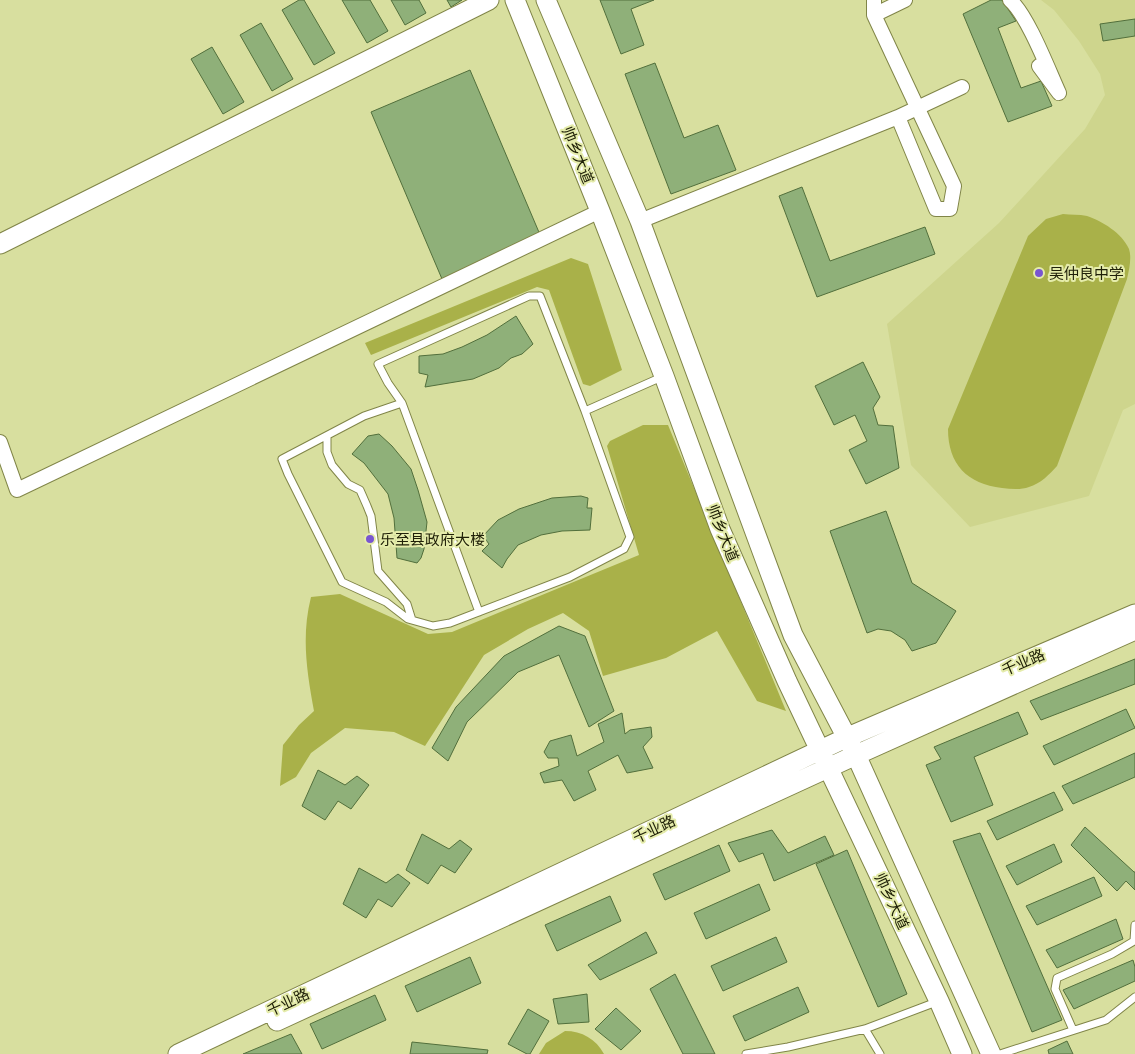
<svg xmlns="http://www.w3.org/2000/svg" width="1135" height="1054" viewBox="0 0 1135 1054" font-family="Inter,'Noto Sans SC',sans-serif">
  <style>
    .built { fill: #ced58d }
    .green { fill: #a9b149 }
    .building { fill: #8fb079; stroke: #526f3c }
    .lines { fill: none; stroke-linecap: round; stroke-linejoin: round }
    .lane-casing { stroke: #808548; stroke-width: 9 }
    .street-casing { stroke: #808548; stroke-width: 16 }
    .secondary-casing { stroke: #808548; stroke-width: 21 }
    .lane { stroke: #fff; stroke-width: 7 }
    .street { stroke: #fff; stroke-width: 14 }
    .secondary { stroke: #fff; stroke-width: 19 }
    .poi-dot { fill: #7956d0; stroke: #e5ecab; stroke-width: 2 }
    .labels { text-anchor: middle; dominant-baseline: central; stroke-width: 4; stroke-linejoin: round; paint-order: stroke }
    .street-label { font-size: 15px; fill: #202108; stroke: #e5ecab }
    .poi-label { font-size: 15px; fill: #202108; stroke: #e5ecab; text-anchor: start }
  </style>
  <rect width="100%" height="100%" fill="#d8df9f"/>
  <path class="built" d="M 1041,0 L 1135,0 L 1135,404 L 1123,410 L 1089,496 L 970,527 L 911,465 L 887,324 L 999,223 L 1085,129 L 1105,95 L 1100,74 L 1079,41 L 1054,10 Z"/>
  <path class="green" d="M 1063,214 C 1071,215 1079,214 1087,216 C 1102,221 1122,233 1129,249 C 1132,258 1129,270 1127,279 L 1057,466 C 1050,474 1040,484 1029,487 C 1021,490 1011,489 1002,488 C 967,484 948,464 948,429 L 1028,236 L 1046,219 Z
    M 571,258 L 588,264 L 622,370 L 590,386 L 583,384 L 549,290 L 537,287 L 371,355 L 365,343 Z
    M 643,425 L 668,425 L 786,711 L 757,701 L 717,631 L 666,658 L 603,676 L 589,631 L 563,613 L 528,629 L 484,655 L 425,746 L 394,732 L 345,728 L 311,753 L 296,777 L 280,786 L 283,745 L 299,725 L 314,711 C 307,672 301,637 311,597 L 340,594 L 428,634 L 452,632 L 639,555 L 607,446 L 610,441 Z
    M 565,1031 C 582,1031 596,1039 604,1054 L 539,1054 L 546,1043 Z"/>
  <path class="building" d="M 299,0 L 304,0 L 335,53 L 314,65 L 282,10 Z
    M 342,0 L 370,0 L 388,31 L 367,43 Z
    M 391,0 L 419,0 L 426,13 L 405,25 Z
    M 447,0 L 462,0 L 451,7 Z
    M 600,0 L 654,0 L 631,9 L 644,45 L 621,54 Z
    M 991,0 L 1002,0 L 1016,21 L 998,28 L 1021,88 L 1041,81 L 1052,106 L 1008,122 L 963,14 Z
    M 1135,19 L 1135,36 L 1103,41 L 1100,24 Z
    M 261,23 L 293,79 L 272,91 L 240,35 Z
    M 212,47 L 244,102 L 223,114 L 191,59 Z
    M 655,63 L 684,138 L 718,125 L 736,170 L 671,194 L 625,74 Z
    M 470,70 L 541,237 L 442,279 L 371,112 Z
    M 802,187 L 830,261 L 925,227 L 935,254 L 817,297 L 779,196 Z
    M 516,316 L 533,344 L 522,354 L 511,358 L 499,368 L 473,379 L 425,387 L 428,375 L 419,373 L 419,356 L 443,354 L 462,347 L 487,335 Z
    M 863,362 L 880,397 L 873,408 L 878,425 L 893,426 L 899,468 L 866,484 L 849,450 L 867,441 L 855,415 L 834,425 L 815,386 Z
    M 379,434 L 392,446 L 411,469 L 418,490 L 427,522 L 424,549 L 421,558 L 417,563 L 397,558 L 394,518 L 388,494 L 364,463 L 352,454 L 368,436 Z
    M 581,496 L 588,498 L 587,508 L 592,508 L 590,530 L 562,531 L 541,535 L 518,545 L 507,559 L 502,568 L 482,551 L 489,544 L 483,536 L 498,520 L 519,509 L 552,498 Z
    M 886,511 L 912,583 L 956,611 L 936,643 L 912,651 L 905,640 L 891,631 L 878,629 L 867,633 L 830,531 Z
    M 559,626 L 585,636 L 614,711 L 589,727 L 559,655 L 518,672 L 467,722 L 448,761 L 432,748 L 456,707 L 504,656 Z
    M 1135,659 L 1135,684 L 1041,720 L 1030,701 Z
    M 1126,709 L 1135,728 L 1054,765 L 1043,746 Z
    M 1018,712 L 1028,734 L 974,757 L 993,805 L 951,822 L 926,765 L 941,759 L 934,747 Z
    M 622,713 L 625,734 L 630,730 L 651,727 L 652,737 L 643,747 L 653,768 L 627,773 L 618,755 L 588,771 L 596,790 L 574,801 L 562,780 L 544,783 L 540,773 L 559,766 L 558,758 L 548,758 L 544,752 L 550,741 L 571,735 L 577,756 L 604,742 L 598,724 Z
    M 1135,753 L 1135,777 L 1073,804 L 1062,786 Z
    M 318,770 L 345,785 L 357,776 L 369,785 L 351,809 L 338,801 L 325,820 L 302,806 Z
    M 1054,792 L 1063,810 L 997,840 L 987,821 Z
    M 1085,827 L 1134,872 L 1135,872 L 1135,890 L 1126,881 L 1117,891 L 1071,845 Z
    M 772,830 L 788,853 L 825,836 L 834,855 L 774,881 L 763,853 L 739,862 L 728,843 Z
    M 980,833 L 1062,1020 L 1032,1032 L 953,841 Z
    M 422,834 L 449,849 L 460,840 L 472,849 L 455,873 L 441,865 L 428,884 L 406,870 Z
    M 1054,844 L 1062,862 L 1017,885 L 1006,866 Z
    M 719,845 L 730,871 L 665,900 L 653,874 Z
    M 847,850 L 907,994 L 878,1007 L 816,864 Z
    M 359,868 L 386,883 L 398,874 L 410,883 L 392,907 L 378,899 L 366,918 L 343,904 Z
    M 1094,877 L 1102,896 L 1037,925 L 1026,906 Z
    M 759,884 L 770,910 L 706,939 L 694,913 Z
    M 610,896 L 621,921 L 557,951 L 545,925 Z
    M 1116,919 L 1123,939 L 1057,968 L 1046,950 Z
    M 646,932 L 657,953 L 600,980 L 588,965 Z
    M 776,937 L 787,962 L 723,991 L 711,966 Z
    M 470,957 L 481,983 L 417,1012 L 405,986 Z
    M 1133,960 L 1135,967 L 1135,981 L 1074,1009 L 1063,990 Z
    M 675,974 L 715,1054 L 683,1054 L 650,989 Z
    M 798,987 L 809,1012 L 745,1041 L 733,1016 Z
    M 587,994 L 589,1022 L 558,1024 L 553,999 Z
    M 375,995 L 386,1020 L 322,1049 L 310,1024 Z
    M 616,1008 L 641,1031 L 621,1050 L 595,1029 Z
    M 528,1009 L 549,1021 L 530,1054 L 527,1054 L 508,1044 Z
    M 291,1034 L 302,1054 L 243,1054 Z
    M 1067,1041 L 1073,1054 L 1049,1054 L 1048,1050 Z
    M 412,1042 L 488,1050 L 487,1054 L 410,1054 Z"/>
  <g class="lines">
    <defs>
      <path id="lane" d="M 402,403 L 479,612
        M 585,411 L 540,296 L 529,296 L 378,364 L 388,383 L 402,403 L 364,416 L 282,459 L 288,474 L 342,582 L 386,602 L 408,619 L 433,626 L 450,623 L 570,577 L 624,549 L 630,537 L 585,411 L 664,376
        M 327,436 L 327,452 L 332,465 L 348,484 L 360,490 L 367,506 L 371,516 L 378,571 L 407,604 L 412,620
        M 865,1029 L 880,1054
        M 1073,1030 L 1055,989 L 1057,978 L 1112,954 L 1134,941 L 1135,925
        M 746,1054 L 788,1047 L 865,1029 L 939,1001
        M 1000,1054 L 1106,1020 L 1135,997"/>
      <path id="street" d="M 874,0 L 874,15 L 954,186 L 950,209 L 936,209 L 898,117
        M 1010,0 C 1028,16 1048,69 1059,93 L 1039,66
        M 874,15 L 905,0
        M 640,221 L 898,117 L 962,87
        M 0,442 L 17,490 L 600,211"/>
      <path id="secondary" d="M 515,0 L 600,211 L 664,376 L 720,529 L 787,681 L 939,1001 L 962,1054
        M 546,0 L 640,221 L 793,635 L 856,755 L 991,1054
        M 0,244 L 489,0
        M 277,1021 L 856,755 L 1135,630
        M 178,1054 L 848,737 L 1135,614"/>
    </defs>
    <use href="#lane" class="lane-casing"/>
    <use href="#street" class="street-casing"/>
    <use href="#secondary" class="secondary-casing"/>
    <use href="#lane" class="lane"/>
    <use href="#street" class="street"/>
    <use href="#secondary" class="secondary"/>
  </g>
  <g class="poi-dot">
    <circle cx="1039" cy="273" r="5"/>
    <circle cx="370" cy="539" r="5"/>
  </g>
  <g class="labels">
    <g class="street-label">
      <text transform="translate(578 155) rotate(68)">帅乡大道</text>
      <text transform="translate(723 533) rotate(68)">帅乡大道</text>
      <text transform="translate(1023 662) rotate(-23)">千业路</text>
      <text transform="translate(654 829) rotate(-25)">千业路</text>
      <text transform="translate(892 901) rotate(65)">帅乡大道</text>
      <text transform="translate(288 1002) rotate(-25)">千业路</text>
    </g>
    <g class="poi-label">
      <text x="1049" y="273">吴仲良中学</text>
      <text x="380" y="539">乐至县政府大楼</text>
    </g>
  </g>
</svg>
